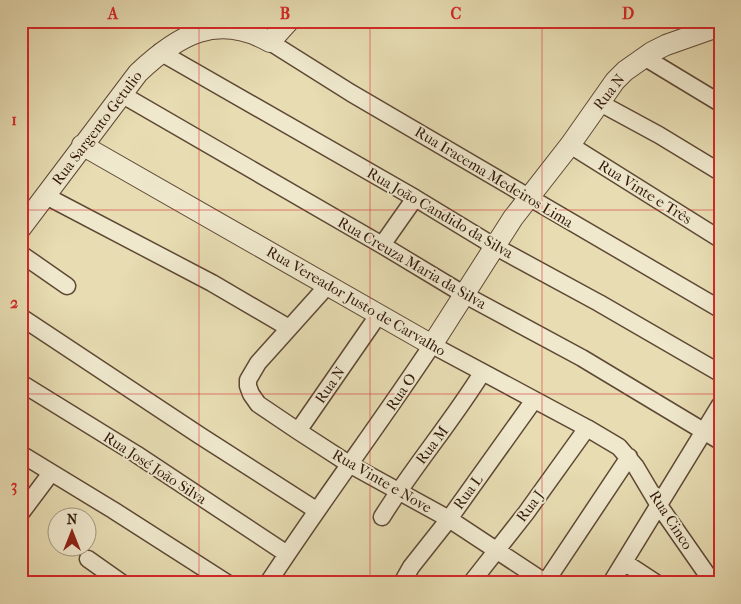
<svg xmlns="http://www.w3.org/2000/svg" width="741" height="604" viewBox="0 0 741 604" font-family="'IM FELL French Canon',serif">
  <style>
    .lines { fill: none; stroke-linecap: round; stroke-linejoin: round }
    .minor-casing { stroke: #5e4935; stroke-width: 19 }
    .tertiary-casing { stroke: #5e4935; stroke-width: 22 }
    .minor { stroke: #efe8cd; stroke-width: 16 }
    .tertiary { stroke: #efe8cd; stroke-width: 20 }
    .grid { fill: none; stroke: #d62828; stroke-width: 1; stroke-opacity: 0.55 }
    .labels { text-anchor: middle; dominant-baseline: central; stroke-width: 4; stroke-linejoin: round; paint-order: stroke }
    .street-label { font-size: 15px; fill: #31180b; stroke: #efe8cd }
    .neatline { fill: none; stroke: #d62828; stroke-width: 2 }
    .grid-label { font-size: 16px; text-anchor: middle; font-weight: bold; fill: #d62828 }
  </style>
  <rect width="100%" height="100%" fill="#e7dcb2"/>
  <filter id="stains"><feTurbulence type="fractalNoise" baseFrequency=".004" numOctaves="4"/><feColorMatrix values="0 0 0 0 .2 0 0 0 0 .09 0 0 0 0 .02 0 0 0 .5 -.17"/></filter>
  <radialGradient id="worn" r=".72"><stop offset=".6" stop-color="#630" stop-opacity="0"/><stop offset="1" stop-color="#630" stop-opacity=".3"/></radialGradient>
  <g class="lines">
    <defs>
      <path id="minor" d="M 270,42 L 351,93 L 720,309
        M 160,52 L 415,198 L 494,246 L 599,303 L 720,373
        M 644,57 L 720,103
        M 121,94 L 382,245 L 465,295 L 582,358 L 720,441
        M 600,103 L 659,135 L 720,172
        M 570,145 L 720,239
        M 46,196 L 212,283 L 289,328
        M 382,245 L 415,198
        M 21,254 L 67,286
        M 328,285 L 258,363 L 248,380 L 248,386 L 251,394 L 258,404 L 298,431 L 349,464 L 449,519 L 546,583
        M 21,317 L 199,435 L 316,510
        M 21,383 L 136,454 L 287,554
        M 298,431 L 379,314
        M 21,454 L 113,510 L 227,583
        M 21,513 L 51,473
        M 382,517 C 413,467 451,423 482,373
        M 88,559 L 122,583
        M 624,562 L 656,583
        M 268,583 C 321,502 379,425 432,345 L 587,428 L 619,447 L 636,467 L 658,504 L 713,583
        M 402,583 L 411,567 L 449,519 L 534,400
        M 471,583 L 526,513 L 587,428
        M 545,583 L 629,457
        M 611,583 L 720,405"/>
      <path id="tertiary" d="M 82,145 L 432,345 L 513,218 L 570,145 L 615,81 L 625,71 L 652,52 L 666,45 L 720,26
        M 21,228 L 138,73 C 178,35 217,12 270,42 L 289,21"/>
    </defs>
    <use href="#minor" class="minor-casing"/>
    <use href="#tertiary" class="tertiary-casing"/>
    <use href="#minor" class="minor"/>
    <use href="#tertiary" class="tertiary"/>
  </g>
  <path class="grid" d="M 199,21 L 199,583M 370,21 L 370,583M 542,21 L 542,583M 21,210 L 720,210M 21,394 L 720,394"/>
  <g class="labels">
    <g class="street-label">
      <text transform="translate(609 92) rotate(-52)">Rua N</text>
      <text transform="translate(97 128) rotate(-53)">Rua Sargento Getulio</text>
      <text transform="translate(494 177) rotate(31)">Rua Iracema Medeiros Lima</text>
      <text transform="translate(645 192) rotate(32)">Rua Vinte e Três</text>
      <text transform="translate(440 213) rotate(30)">Rua João Candido da Silva</text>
      <text transform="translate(412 263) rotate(30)">Rua Creuza Maria da Silva</text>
      <text transform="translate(356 301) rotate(30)">Rua Vereador Justo de Carvalho</text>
      <text transform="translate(330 385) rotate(-55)">Rua N</text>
      <text transform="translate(401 392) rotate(-56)">Rua O</text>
      <text transform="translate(432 445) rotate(-53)">Rua M</text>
      <text transform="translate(155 468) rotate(33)">Rua José João Silva</text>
      <text transform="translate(382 481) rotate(30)">Rua Vinte e Nove</text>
      <text transform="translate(468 492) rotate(-54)">Rua L</text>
      <text transform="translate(530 506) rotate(-53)">Rua J</text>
      <text transform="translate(671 520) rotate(57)">Rua Cinco</text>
    </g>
  </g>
  <rect width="741" height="604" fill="none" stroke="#e7dcb2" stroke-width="55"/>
  <g transform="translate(72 532)"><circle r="24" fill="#efe8cd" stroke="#a3957f"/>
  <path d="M0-4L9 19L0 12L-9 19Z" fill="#8f2418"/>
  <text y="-8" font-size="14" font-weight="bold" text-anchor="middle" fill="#31180b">N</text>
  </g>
  <rect x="28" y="28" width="686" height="548" class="neatline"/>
  <g class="grid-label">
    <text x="113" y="19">A</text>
    <text x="285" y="19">B</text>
    <text x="456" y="19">C</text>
    <text x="628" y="19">D</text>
    <text x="14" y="125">1</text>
    <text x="14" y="308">2</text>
    <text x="14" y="491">3</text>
  </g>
  <rect width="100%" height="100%" filter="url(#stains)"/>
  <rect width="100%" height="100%" fill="url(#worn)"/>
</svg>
